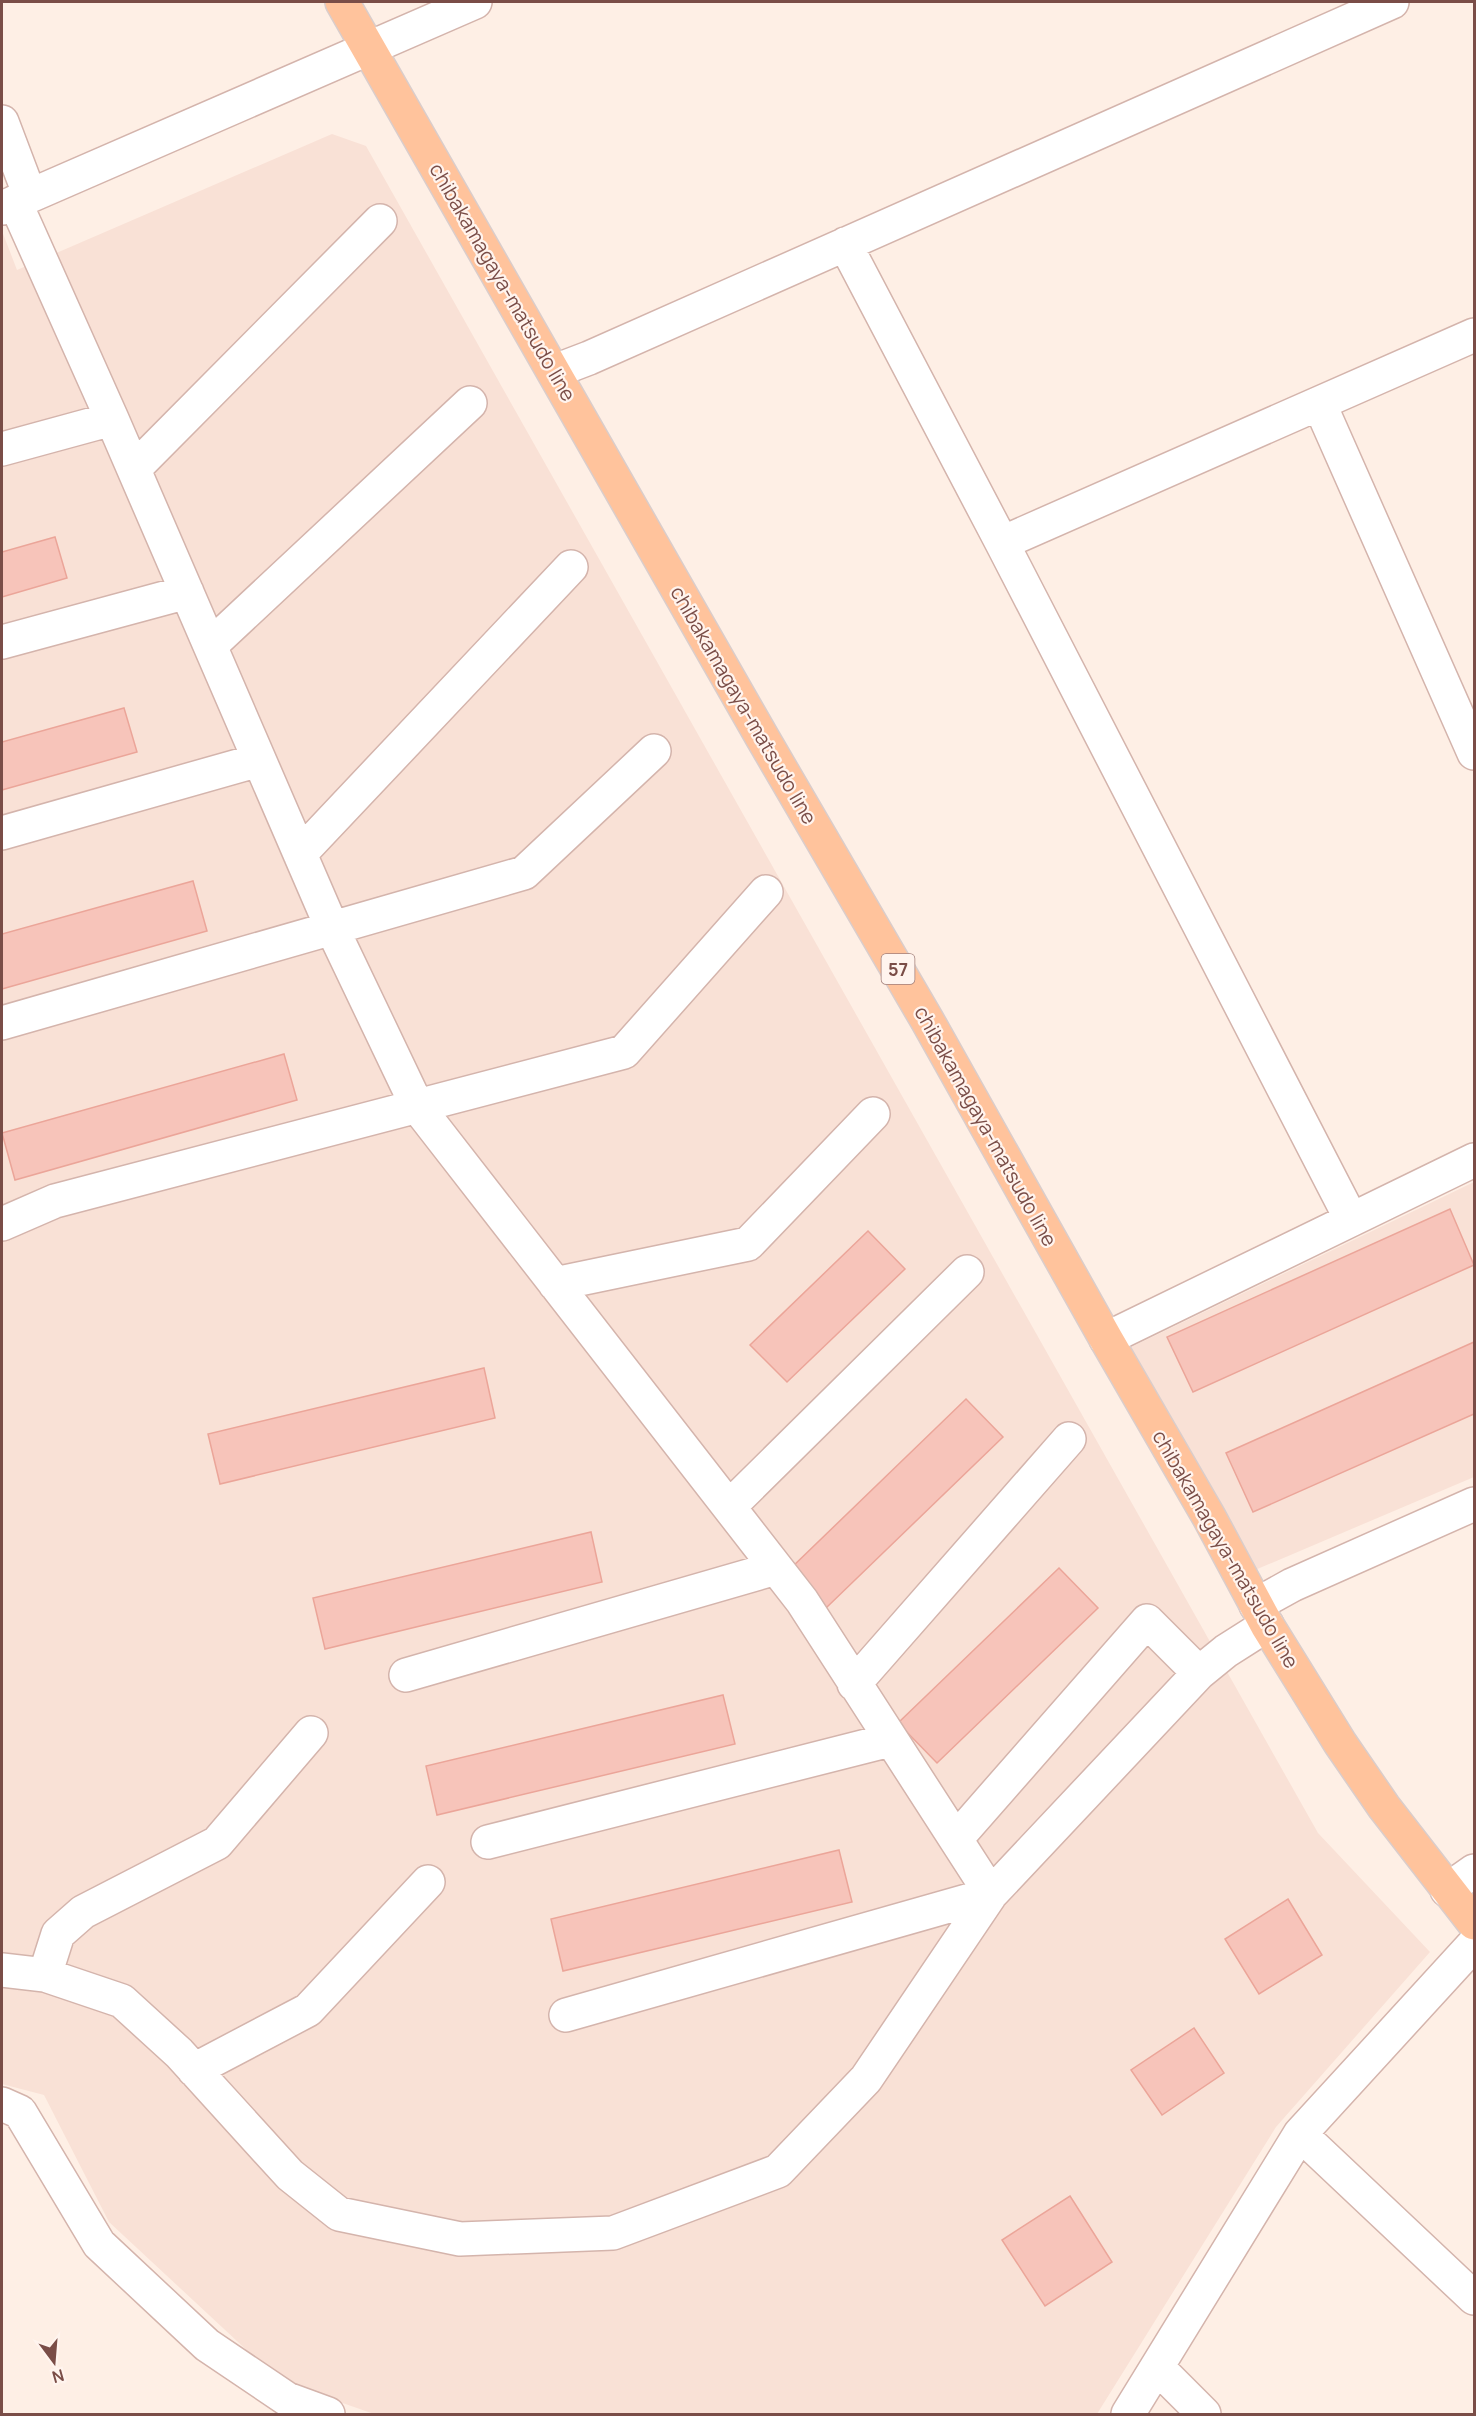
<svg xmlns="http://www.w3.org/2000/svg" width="1476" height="2416" viewBox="0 0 1476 2416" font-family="Manrope,sans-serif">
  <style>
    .residential { fill: #f9e1d6 }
    .building { fill: #f7c4ba; stroke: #eba599; stroke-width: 1.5 }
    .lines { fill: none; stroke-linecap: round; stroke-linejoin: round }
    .minor-casing { stroke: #d4b4ac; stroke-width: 36 }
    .major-casing { stroke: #dacdcb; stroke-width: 36 }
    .minor { stroke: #fff; stroke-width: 33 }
    .major { stroke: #ffc39c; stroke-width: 33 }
    .labels { text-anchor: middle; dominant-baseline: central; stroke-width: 4.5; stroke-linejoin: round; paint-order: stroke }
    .shield { fill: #fff4ee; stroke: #a27f79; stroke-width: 1.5 }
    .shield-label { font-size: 18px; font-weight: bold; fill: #7a4d47 }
    .street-label { font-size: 20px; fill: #7a4d47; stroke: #fff4ee }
  </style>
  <rect width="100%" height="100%" fill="#feefe5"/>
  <path class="residential" d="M 332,134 L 366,146 L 1318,1833 L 1430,1952 L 1276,2127 L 1097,2414 L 374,2414 L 280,2381 L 109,2222 L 44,2095 L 2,2084 L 2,231 L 17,270 Z
    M 1474,1182 L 1474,1477 L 1255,1570 L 1125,1350 Z"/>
  <path class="building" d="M 55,537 L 67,578 L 2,597 L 2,552 Z
    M 124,708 L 137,752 L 2,790 L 2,742 Z
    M 193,881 L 207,931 L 2,989 L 2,934 Z
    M 284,1054 L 297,1100 L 15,1180 L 2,1133 Z
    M 1450,1209 L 1474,1265 L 1193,1392 L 1167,1337 Z
    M 868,1231 L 905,1269 L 787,1382 L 750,1345 Z
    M 1474,1342 L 1474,1414 L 1253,1512 L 1226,1453 Z
    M 484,1368 L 495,1418 L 220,1484 L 208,1434 Z
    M 966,1399 L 1003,1437 L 826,1608 L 789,1570 Z
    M 591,1532 L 602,1582 L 325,1649 L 313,1598 Z
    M 1059,1568 L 1098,1608 L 937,1763 L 898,1723 Z
    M 723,1695 L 735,1744 L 437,1815 L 426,1766 Z
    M 839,1850 L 852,1902 L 563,1971 L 551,1919 Z
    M 1288,1899 L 1322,1955 L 1259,1994 L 1225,1939 Z
    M 1194,2028 L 1224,2073 L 1162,2115 L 1131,2070 Z
    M 1070,2196 L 1112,2262 L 1045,2306 L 1002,2240 Z"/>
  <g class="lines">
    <defs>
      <path id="minor" d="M 2,122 L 30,196
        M 15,202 L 112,419 L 332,928 L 417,1106 L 802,1601 L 991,1894 L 566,2015
        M 2,208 L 475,2
        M 845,244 L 1002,543 L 1351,1219
        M 555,371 L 589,358 L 1392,2
        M 1320,405 L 1474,753
        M 2,449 L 112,419
        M 134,469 L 380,221
        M 1002,543 L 1474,335
        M 2,642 L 187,592
        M 210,646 L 470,403
        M 2,833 L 259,760
        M 300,854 L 571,567
        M 2,1023 L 524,873 L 654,751
        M 2,1224 L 55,1201 L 624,1052 L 766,892
        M 555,1284 L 748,1244 L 873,1114
        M 1106,1339 L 1474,1160
        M 729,1507 L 967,1272
        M 1256,1605 L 1292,1585 L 1474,1504
        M 406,1675 L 776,1568
        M 854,1684 L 1069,1439
        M 956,1839 L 1147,1621 L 1199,1673
        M 488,1842 L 890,1740
        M 1447,1890 L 1474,1871
        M 2,1970 L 45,1975 L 122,2001 L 179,2053 L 290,2175 L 339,2214 L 460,2239 L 613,2233 L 778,2171 L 866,2079 L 991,1894 L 1199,1673 L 1226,1651 L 1267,1625
        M 45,1975 L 58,1934 L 83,1912 L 217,1843 L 311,1733
        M 194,2070 L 308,2010 L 428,1882
        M 2,2104 L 20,2112 L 99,2244 L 207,2345 L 287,2399 L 328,2414
        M 1300,2134 L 1474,2298
        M 1157,2367 L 1204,2414
        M 1128,2414 L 1300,2134 L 1474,1944"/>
      <path id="major" d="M 342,2 L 762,737 L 927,1020 L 1106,1339 L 1209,1517 L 1267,1625 L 1340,1743 L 1384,1807 L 1474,1923"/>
    </defs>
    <use href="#minor" class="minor-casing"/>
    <use href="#major" class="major-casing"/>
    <use href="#minor" class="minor"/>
    <use href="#major" class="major"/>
  </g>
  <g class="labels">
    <rect class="shield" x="881.5" y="954" width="33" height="30" rx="4.5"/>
    <g class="shield-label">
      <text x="898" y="969">57</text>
    </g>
    <g class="street-label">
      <text transform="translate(503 282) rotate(60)">chibakamagaya-matsudo line</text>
      <text transform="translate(744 705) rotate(60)">chibakamagaya-matsudo line</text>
      <text transform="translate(986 1126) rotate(61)">chibakamagaya-matsudo line</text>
      <text transform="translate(1226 1549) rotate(60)">chibakamagaya-matsudo line</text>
    </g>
  </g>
  <rect width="1476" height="2416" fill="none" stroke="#7a4d47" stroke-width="6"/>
  <g transform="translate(54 2362) rotate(164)" stroke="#fff4ee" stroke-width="4.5" paint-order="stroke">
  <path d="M0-4.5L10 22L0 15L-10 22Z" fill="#7a4d47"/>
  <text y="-9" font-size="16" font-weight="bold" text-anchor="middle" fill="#7a4d47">N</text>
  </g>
</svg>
